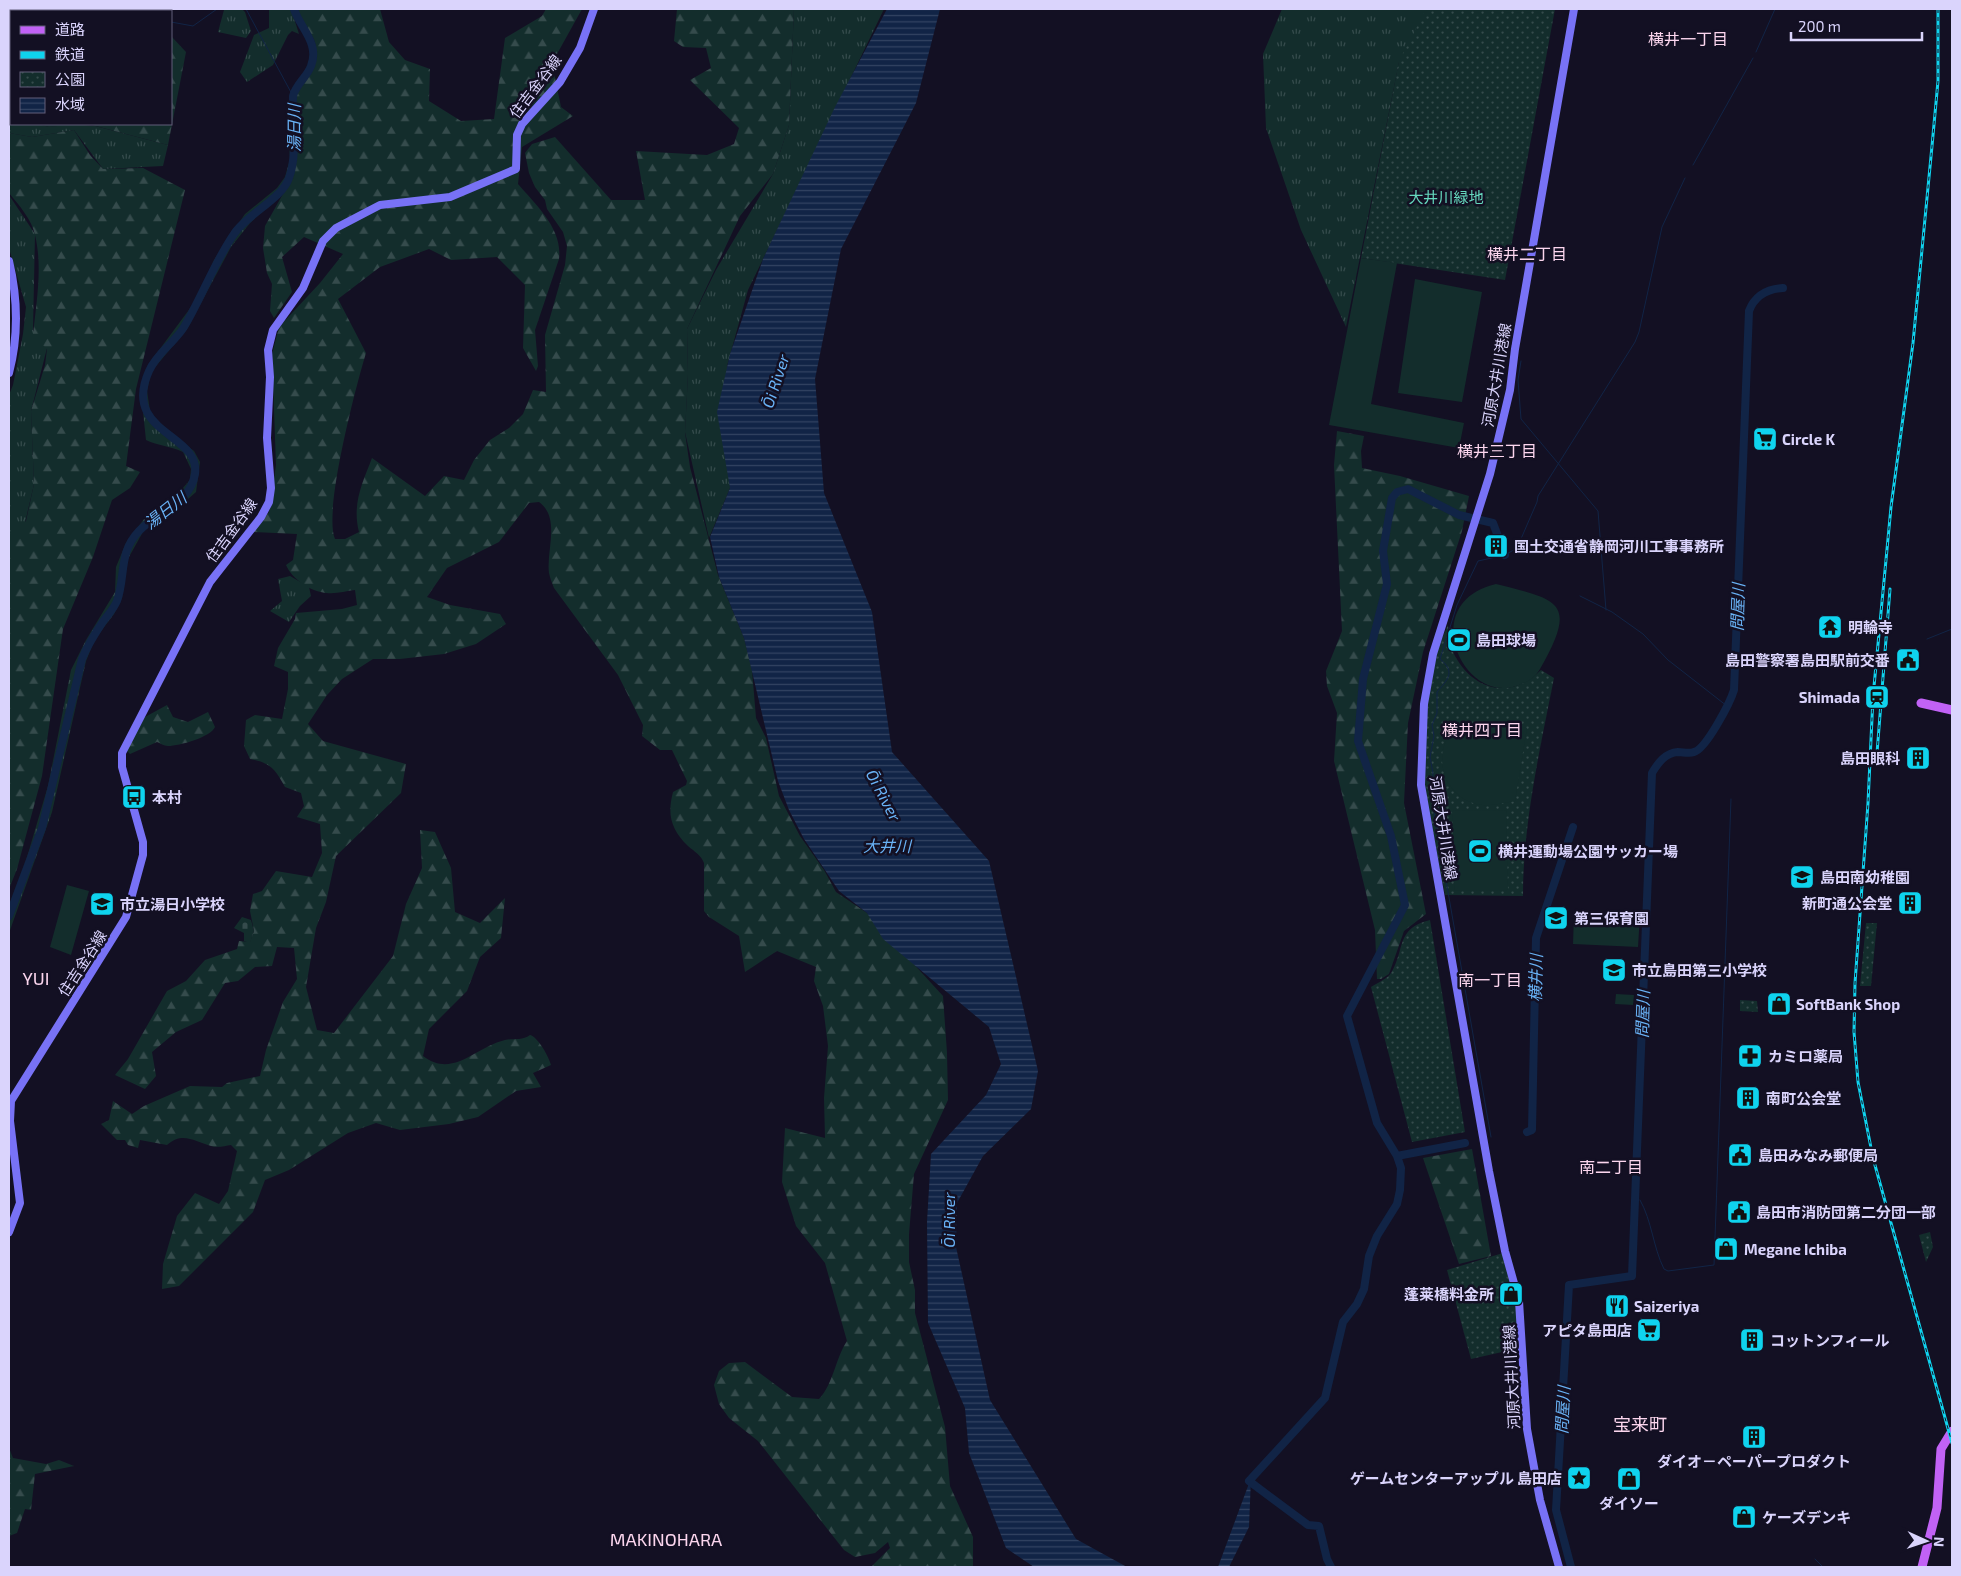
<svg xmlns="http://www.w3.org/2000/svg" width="1961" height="1576" viewBox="0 0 1961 1576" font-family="'Exo 2','Noto Sans JP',sans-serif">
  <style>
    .grass { fill: url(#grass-tufts) }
    .forest { fill: url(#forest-firs) }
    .cemetery { fill: url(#cemetery-stones) }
    .park { fill: url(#park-dots) }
    .garden { fill: #132d2c }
    .water { fill: url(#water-rules) }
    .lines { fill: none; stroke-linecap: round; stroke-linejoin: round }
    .stream { stroke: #112446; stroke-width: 1 }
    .river { stroke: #112446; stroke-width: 8 }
    .secondary { stroke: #7872f6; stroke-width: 8 }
    .primary { stroke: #c162f5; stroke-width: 9 }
    .rail-casing { stroke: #0fd3ee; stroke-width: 3 }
    .rail { stroke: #131023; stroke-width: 1; stroke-dasharray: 4; stroke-linecap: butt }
    .labels { text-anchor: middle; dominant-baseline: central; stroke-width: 5; stroke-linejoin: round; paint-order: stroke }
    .street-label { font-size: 15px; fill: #dad4fc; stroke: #131023 }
    .park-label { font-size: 15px; fill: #65d8be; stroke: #131023 }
    .poi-label { font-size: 15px; font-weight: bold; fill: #dad4fc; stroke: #131023; text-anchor: start }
    .neighbourhood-label { font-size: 16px; fill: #fcd6ee; stroke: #131023 }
    .water-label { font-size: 16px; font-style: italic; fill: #69b2f6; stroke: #131023 }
    .quarter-label { font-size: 18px; fill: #fcd6ee; stroke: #131023 }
  </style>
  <defs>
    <pattern id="grass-tufts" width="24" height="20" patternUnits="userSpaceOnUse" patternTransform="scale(1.25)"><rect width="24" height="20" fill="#132d2c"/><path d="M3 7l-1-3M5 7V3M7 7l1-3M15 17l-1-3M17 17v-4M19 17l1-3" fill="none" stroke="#354b4c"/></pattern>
    <pattern id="forest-firs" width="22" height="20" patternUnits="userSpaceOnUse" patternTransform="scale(1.25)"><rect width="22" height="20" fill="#132d2c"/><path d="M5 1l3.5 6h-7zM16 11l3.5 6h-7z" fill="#354b4c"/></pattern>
    <pattern id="cemetery-stones" width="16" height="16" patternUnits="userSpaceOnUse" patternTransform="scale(1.25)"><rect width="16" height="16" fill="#132d2c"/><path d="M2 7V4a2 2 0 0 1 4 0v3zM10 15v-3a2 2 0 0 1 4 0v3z" fill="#354b4c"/></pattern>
    <pattern id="park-dots" width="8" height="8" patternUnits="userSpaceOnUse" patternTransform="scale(1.25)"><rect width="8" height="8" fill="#132d2c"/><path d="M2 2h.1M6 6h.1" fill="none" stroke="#354b4c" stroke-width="1.8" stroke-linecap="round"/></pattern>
    <pattern id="water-rules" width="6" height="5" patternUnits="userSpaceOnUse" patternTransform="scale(1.25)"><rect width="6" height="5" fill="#112446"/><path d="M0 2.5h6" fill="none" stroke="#334362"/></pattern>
  </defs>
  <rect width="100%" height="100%" fill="#131023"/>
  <path class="grass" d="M 228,9 L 242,9 L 245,12 L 251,31 L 246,38 L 218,32 L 224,10 Z
    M 269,9 L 291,9 L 299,34 L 292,31 L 288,35 L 273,65 L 247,82 L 240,72 L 254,35 L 269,28 Z
    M 794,9 L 884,9 L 748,290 L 727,366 L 730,488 L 709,538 L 685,432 L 688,374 L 687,329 L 716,270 L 773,174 L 789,125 Z
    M 1282,9 L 1429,9 L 1399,62 L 1346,327 L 1301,230 L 1266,128 L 1263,54 Z
    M 9,80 L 11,80 L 11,124 L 38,124 L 49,127 L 74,124 L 95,126 L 168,145 L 163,166 L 103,169 L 74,130 L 32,137 L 9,133 Z
    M 293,108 L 295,149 L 290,179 L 279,196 L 250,223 L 231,247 L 187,329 L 151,372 L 147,391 L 150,411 L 160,426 L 194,451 L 200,462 L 196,492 L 180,506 L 144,530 L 125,564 L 122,598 L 114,614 L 95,639 L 86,661 L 52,812 L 9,933 L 9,906 L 25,864 L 48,786 L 71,670 L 86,640 L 115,592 L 116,567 L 126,543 L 144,519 L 173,499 L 190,480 L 191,469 L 183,452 C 171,446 158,446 146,440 L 141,393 L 148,365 L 197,299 L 214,260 L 245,214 L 277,188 L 285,177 L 290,159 L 287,111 Z
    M 9,195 L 35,234 L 33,330 L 47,348 L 31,411 L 34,484 L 24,527 L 9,542 L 9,395 L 13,385 L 23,334 L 26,307 L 9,248 Z
    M 290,576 L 309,587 L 311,596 L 300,606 L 289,622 L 270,611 L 282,601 L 278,579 Z"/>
  <path class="forest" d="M 9,9 L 137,9 L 141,11 L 11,11 L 11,80 L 9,80 Z
    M 298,9 L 380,9 L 389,42 L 405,60 L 430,69 L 429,101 L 461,121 L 494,119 L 505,38 L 542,16 L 546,9 L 582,9 L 552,63 L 561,107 L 573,116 L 522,147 L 518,184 C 536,205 563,229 559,259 L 535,330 L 538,366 L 536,371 L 523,348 L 525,285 L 497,257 L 451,260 L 429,249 L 380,267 L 338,299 L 366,353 C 356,386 323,512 335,539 L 345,539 L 359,532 C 352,504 362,484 372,458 L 425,496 L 444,476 L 464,480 L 474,460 L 490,440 L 509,428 L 523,414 L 533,390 L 546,392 L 545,335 L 565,265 L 567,246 L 563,232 L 547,209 L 545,200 L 535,187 L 529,173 L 525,153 L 532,144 L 555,137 L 611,200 L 645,200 L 636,151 L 707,155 L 734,144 L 739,128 L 690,80 L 711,68 L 706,48 L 683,47 L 674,41 L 677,9 L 794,9 L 789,125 L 773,174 L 740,216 L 687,329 L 688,374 L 685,433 L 690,467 L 718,575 L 744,638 L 752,670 L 756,718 L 766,738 L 779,796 L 800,836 L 824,870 L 836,892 L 867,913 L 943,996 L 947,1053 L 948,1100 L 914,1174 L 909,1234 L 909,1262 L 915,1290 L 915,1313 L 945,1427 L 950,1486 L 973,1537 L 973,1567 L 871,1567 L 890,1548 L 888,1542 L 875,1553 L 855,1557 L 844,1550 L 758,1441 L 729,1418 L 719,1404 L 714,1385 L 719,1371 L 729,1363 L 745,1362 L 792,1397 L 819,1399 C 834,1383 835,1359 847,1341 L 825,1263 L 796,1226 L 782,1182 L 785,1128 L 825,1138 L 824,1098 L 828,1046 L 823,1006 L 814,981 L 816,967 L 777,951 L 745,972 L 739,936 L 709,917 L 704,911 L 704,863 C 701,855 695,852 688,846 C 671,829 667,815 673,792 L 686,785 L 687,781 L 672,750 L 660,750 L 642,736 L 643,725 L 618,675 L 554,588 C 552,583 550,578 549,573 C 546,551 561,518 539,502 L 529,503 L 499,542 L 447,568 L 427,597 L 450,605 L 500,614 L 506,624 L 476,644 L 444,654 L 400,659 L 373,659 L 342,679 L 327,695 L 308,724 L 323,741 L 406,764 L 401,793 L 336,856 L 326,902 L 316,928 L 306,987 L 317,1030 L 334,1033 L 393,956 L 406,904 L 422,868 L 420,830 L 435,832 L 451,868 L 455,912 L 480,923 L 505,898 L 501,938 L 480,957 L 467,991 L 429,1029 L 423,1056 C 453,1079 475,1047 505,1040 C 514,1038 522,1041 530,1035 C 538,1037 549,1057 551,1065 L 533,1073 L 541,1087 L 516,1091 L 478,1117 L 449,1124 L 400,1130 L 376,1123 L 348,1133 L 289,1170 L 265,1180 L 253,1212 L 179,1286 L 162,1289 L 163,1264 L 177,1216 L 195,1193 L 219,1204 L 228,1191 L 237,1151 L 231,1145 C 225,1146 217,1148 211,1146 C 195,1142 183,1131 167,1145 L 140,1140 L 138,1148 L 128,1145 L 125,1140 L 117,1140 L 101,1124 L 109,1120 L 113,1101 L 132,1114 L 144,1106 L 190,1086 L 222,1087 L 227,1083 L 260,1076 L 266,1050 L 283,1002 L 297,979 L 294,948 L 277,947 L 272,966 L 255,967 L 238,981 L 225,983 L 202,1020 L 176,1032 L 152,1052 L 156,1076 L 145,1089 L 115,1075 L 128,1059 L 167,991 L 186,981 L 205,960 L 237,949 L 239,941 L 250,942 L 254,931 L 250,911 L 253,894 L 262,891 L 276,871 L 312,877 L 322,853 L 320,824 L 297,817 L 304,806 L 301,793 L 285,787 C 275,769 271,763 250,759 L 244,746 L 246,720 L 255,715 L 282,719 L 288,689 L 288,672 L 274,666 L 278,648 L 295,619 L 296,613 L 342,609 L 357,605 L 355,590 C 346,591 336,594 327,593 C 311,592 292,579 286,565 L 293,560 L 297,534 L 253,532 L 269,512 L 276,465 L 272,354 L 279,327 L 320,283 L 343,254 L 304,237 L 282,257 L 292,292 L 274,318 L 270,311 L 272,284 L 267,273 L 263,248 L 265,226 L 293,176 L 297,134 L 293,96 C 304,80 325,57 312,36 C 307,28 300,19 298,9 Z
    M 171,36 L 186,52 L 168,145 L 88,124 L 49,127 L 38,124 L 171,124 Z
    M 74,130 L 90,155 L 103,169 L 143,168 L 185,190 L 136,389 L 126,466 L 140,472 L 130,488 L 112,500 L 93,557 L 63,629 L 42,776 L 17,869 L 9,889 L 9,535 L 26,521 L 34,484 L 31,411 L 45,365 L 47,349 L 33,336 C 36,303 43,268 35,235 C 32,220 19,205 9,193 L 9,133 L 32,137 Z
    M 1337,431 L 1364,436 L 1361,451 L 1362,468 L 1400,476 L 1469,496 L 1462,531 L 1423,652 L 1408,723 L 1404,803 L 1426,914 L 1404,931 L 1389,974 L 1381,979 L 1377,979 L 1375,930 L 1334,761 L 1337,713 L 1327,686 L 1326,671 L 1342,631 L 1334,465 Z
    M 167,705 L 173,717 L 188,722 L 208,712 L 215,727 C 211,737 179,746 168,746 C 164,746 160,743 157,742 L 130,754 L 126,750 L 145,717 Z
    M 1472,1149 L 1491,1256 L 1459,1264 L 1423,1158 Z
    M 9,1448 L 13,1458 L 46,1464 L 59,1460 L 74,1466 L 35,1474 L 31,1510 L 25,1509 L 17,1533 L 9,1536 Z"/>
  <path class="cemetery" d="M 242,917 L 251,920 L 254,931 L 250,943 L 244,941 L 244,933 L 234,928 Z"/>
  <path class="park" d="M 1426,9 L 1555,9 L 1505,280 L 1361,258 L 1399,61 Z
    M 1448,625 C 1449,633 1449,644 1453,652 C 1471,690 1510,701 1541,670 L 1554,678 C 1540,749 1523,823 1523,896 L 1445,895 L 1424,785 L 1428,694 L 1437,649 Z
    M 1430,920 L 1465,1132 L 1412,1142 L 1371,987 C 1377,983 1387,979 1391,973 C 1406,948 1395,929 1430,920 Z
    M 1866,923 L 1877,923 L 1871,986 L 1860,986 Z
    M 1740,1000 L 1757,1001 L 1758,1012 L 1740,1011 Z
    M 1930,1232 L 1933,1247 L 1926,1262 L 1919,1235 Z
    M 1503,1253 L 1515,1296 L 1520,1348 L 1471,1359 L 1447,1270 Z"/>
  <path class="garden" d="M 1361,258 L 1397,263 L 1371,404 L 1464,423 L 1459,448 L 1329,425 Z
    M 1415,279 L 1482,292 L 1462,402 L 1398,393 Z
    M 1496,584 C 1560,600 1578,602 1540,669 C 1535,678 1526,683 1516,686 C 1462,704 1417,602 1496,584 Z
    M 1467,722 L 1527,728 L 1515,801 C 1501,803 1487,808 1473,803 C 1436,791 1430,736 1467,722 Z
    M 1506,810 L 1508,890 L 1455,891 L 1452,811 Z
    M 67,885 L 89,891 L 71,955 L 50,947 Z
    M 1574,914 L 1640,915 L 1638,947 L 1573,944 Z
    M 1616,994 L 1634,995 L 1633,1005 L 1615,1004 Z"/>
  <path class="water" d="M 887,9 L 940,9 L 916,103 L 841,249 L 815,379 L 824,493 L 872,612 L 892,752 L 989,861 L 1038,1071 L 1031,1109 L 983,1156 L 957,1203 L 956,1247 L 990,1400 L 1076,1539 L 1127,1567 L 1034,1567 L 1006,1548 L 969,1453 L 965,1408 L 928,1323 L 927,1222 L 931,1154 L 986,1095 L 1001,1064 L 989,1027 L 883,939 L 867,913 L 839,891 L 804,839 L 789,810 L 778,781 L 744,638 L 719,577 L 710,537 L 730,488 L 717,412 L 730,354 L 763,259 L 835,107 Z
    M 1251,1478 L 1249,1527 L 1229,1567 L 1218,1567 Z"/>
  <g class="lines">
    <path class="stream" d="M 246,9 L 293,96
      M 171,22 L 193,26 L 217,9
      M 1756,52 L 1775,9
      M 1693,165 L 1753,58
      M 1521,361 L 1518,380 L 1521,419 L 1598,511 L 1606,610
      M 1580,596 L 1612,612 L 1643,634 L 1668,660 L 1727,706
      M 1927,639 L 1952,629
      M 1491,1137 L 1431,795 L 1433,773 L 1430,757 L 1434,736 L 1432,725 L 1437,713 L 1437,692 C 1448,679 1456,672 1440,659 L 1457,605 L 1478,561 L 1505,555 L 1517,548 L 1537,502 L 1538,496 L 1635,342 L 1639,332 L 1662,227 L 1685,178
      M 1640,1200 C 1652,1221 1653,1247 1664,1269 L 1668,1271 L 1714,1265 L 1731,799
      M 1815,1559 L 1823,1567"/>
    <path class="river" d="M 9,916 L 42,828 L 82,659 C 87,646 94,635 102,623 C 107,616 113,610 117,601 C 126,576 118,553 139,531 C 158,511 190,504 195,474 C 201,433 121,434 149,371 C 157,353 174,343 184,327 C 202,297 214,263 234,234 C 247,214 282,199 289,178 C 298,153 292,122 293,96 C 296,84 307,77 311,66 C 320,43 300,28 294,9
      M 1527,1132 L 1532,1130 L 1536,938 L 1573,827
      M 1397,1156 L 1465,1143
      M 1331,1567 L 1327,1559 L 1319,1526 L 1308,1525 L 1249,1481 L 1325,1398 L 1343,1322 L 1357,1304 L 1364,1289 L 1369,1256 L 1377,1236 L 1397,1204 L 1400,1190 L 1401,1168 L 1397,1156 L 1377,1123 L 1347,1016 L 1405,905 L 1391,836 L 1358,741 L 1363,679 L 1387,584 L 1383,551 L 1392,498 L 1397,492 L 1408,489 L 1459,515 L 1493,523 L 1505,555
      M 1571,1567 L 1556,1510 L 1569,1285 L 1632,1276 L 1652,773 C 1658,763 1665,753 1678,752 C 1683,752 1689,754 1694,752 C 1706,749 1730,703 1734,690 L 1749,311 C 1755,295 1767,289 1783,288"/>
    <path class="secondary" d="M 9,261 C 18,299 19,335 9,373
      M 9,1232 L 20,1203 L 10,1121 L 11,1101 L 126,917 L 143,855 L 143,842 L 122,767 L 122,753 L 210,582 L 261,517 L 269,502 L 271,488 L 267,438 L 270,377 L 268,350 L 273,330 L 303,288 L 323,241 L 336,228 L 380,205 L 450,197 L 516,169 L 517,135 L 522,124 L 560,82 L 580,48 L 594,9
      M 1559,1567 L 1540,1500 L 1527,1429 L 1519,1301 L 1505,1251 L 1489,1171 L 1421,785 L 1424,704 L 1433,654 L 1490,474 L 1510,390 L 1515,349 L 1574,9"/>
    <path class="primary" d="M 1921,703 L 1952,710
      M 1922,1567 L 1937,1508 L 1941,1449 L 1952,1431"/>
    <defs>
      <path id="rail" d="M 1938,9 L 1938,81 L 1932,146 L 1913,343 L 1891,507 L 1873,697 L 1868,803 L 1855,983 L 1854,1032 L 1858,1082 L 1873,1158 L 1952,1443
        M 1877,753 L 1890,589"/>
    </defs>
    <use href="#rail" class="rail-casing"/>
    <use href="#rail" class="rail"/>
  </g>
  <defs>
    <symbol id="supermarket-square" viewBox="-11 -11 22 22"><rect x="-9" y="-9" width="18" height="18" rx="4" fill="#0fd3ee" stroke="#131023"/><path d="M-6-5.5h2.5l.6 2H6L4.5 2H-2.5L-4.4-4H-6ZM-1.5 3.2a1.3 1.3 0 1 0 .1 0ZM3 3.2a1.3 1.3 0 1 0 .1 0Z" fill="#111"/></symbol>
    <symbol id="building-square" viewBox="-11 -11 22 22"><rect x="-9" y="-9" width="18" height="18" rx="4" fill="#0fd3ee" stroke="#131023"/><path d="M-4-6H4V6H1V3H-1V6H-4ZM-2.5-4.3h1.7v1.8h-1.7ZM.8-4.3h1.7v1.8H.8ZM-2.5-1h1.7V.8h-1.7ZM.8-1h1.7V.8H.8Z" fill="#111"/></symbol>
    <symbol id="temple-square" viewBox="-11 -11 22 22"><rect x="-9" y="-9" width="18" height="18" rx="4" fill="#0fd3ee" stroke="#131023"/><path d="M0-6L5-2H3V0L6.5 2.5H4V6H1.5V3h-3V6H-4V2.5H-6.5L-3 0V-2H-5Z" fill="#111"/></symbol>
    <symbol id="stadium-square" viewBox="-11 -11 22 22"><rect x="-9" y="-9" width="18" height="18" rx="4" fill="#0fd3ee" stroke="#131023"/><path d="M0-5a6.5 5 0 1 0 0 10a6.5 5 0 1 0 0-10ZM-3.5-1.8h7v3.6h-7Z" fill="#111"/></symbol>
    <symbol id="civic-square" viewBox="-11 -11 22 22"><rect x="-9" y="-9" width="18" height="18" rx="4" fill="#0fd3ee" stroke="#131023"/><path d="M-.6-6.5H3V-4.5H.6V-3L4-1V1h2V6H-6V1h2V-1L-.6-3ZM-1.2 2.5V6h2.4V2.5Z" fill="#111"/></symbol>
    <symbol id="station-square" viewBox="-11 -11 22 22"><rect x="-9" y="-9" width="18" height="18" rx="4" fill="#0fd3ee" stroke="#131023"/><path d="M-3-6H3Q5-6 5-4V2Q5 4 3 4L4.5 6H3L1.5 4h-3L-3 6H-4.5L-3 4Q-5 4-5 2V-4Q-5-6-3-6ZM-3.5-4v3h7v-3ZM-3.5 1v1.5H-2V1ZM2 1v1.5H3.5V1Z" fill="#111"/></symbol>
    <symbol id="bus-square" viewBox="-11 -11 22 22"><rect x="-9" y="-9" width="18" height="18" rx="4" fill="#0fd3ee" stroke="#131023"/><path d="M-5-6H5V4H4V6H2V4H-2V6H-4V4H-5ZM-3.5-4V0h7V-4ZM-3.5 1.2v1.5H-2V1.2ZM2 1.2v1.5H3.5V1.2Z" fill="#111"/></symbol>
    <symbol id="school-square" viewBox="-11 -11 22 22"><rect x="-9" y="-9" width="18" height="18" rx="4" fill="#0fd3ee" stroke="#131023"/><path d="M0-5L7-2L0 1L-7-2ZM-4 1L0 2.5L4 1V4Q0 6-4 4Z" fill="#111"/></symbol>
    <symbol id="shop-square" viewBox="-11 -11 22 22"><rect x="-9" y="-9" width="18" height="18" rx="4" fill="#0fd3ee" stroke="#131023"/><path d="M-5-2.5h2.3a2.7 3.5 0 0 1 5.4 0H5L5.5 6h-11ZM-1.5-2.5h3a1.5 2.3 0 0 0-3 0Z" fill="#111"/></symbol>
    <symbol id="pharmacy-square" viewBox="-11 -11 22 22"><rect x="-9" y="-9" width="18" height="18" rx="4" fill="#0fd3ee" stroke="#131023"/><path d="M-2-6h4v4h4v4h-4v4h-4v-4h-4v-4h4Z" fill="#111"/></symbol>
    <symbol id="restaurant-square" viewBox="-11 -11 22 22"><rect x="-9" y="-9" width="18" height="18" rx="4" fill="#0fd3ee" stroke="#131023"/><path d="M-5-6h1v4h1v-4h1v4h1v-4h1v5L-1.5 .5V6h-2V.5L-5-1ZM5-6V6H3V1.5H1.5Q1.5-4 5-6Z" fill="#111"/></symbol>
    <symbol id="sight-square" viewBox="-11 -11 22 22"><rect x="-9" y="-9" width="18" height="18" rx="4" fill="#0fd3ee" stroke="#131023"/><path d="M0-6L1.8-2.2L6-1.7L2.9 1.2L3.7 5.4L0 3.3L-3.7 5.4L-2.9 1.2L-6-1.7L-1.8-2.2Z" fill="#111"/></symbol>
  </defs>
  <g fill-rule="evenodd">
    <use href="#supermarket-square" x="1751" y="425" width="28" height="28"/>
    <use href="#building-square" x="1482" y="532" width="28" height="28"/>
    <use href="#temple-square" x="1816" y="613" width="28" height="28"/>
    <use href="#stadium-square" x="1445" y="626" width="28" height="28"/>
    <use href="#civic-square" x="1894" y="646" width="28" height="28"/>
    <use href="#station-square" x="1863" y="683" width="28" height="28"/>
    <use href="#building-square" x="1904" y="744" width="28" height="28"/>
    <use href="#bus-square" x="120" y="783" width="28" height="28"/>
    <use href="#stadium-square" x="1466" y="837" width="28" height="28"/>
    <use href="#school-square" x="1788" y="863" width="28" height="28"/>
    <use href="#building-square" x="1896" y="889" width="28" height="28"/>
    <use href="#school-square" x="88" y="890" width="28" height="28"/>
    <use href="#school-square" x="1542" y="904" width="28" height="28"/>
    <use href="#school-square" x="1600" y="956" width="28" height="28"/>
    <use href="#shop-square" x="1765" y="990" width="28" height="28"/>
    <use href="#pharmacy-square" x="1736" y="1042" width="28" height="28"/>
    <use href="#building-square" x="1734" y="1084" width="28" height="28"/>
    <use href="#civic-square" x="1726" y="1141" width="28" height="28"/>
    <use href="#civic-square" x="1725" y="1198" width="28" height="28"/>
    <use href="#shop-square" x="1712" y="1235" width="28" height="28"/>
    <use href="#shop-square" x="1497" y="1280" width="28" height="28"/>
    <use href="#restaurant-square" x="1603" y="1292" width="28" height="28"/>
    <use href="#supermarket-square" x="1635" y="1316" width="28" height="28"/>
    <use href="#building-square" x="1738" y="1326" width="28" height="28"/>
    <use href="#building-square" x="1740" y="1423" width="28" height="28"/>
    <use href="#sight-square" x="1565" y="1464" width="28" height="28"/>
    <use href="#shop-square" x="1615" y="1465" width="28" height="28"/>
    <use href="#shop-square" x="1730" y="1503" width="28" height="28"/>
  </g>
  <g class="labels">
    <g class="street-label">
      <text transform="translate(535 86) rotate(-53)">住吉金谷線</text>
      <text transform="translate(1496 375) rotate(-80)">河原大井川港線</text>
      <text transform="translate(231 530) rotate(-54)">住吉金谷線</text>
      <text transform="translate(1444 828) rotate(81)">河原大井川港線</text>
      <text transform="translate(82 963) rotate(-57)">住吉金谷線</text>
      <text transform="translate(1511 1377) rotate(-93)">河原大井川港線</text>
    </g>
    <g class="park-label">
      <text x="1446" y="197">大井川緑地</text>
    </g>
    <g class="poi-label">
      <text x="1782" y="439">Circle K</text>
      <text x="1514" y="546">国土交通省静岡河川工事事務所</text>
      <text x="1848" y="627">明輪寺</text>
      <text x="1476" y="640">島田球場</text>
      <text x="1890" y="660" text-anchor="end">島田警察署島田駅前交番</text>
      <text x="1860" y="697" text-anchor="end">Shimada</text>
      <text x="1900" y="758" text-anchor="end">島田眼科</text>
      <text x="152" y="797">本村</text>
      <text x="1498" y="851">横井運動場公園サッカー場</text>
      <text x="1820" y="877">島田南幼稚園</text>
      <text x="1892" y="903" text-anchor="end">新町通公会堂</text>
      <text x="120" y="904">市立湯日小学校</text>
      <text x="1574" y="918">第三保育園</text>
      <text x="1632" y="970">市立島田第三小学校</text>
      <text x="1796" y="1004">SoftBank Shop</text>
      <text x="1768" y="1056">カミロ薬局</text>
      <text x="1766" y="1098">南町公会堂</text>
      <text x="1758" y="1155">島田みなみ郵便局</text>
      <text x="1756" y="1212">島田市消防団第二分団一部</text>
      <text x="1744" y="1249">Megane Ichiba</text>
      <text x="1494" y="1294" text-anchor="end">蓬莱橋料金所</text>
      <text x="1634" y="1306">Saizeriya</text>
      <text x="1632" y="1330" text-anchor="end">アピタ島田店</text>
      <text x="1770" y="1340">コットンフィール</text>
      <text x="1754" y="1461" text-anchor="middle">ダイオ－ペーパープロダクト</text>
      <text x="1562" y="1478" text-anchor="end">ゲームセンターアップル 島田店</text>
      <text x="1629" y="1503" text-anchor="middle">ダイソー</text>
      <text x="1762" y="1517">ケーズデンキ</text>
    </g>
    <g class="neighbourhood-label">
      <text x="1688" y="38">横井一丁目</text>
      <text x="1527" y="253">横井二丁目</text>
      <text x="1497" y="450">横井三丁目</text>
      <text x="1482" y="729">横井四丁目</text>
      <text x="1490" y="979">南一丁目</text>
      <text x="1611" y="1166">南二丁目</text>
    </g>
    <g class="water-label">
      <text transform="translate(293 128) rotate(-90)">湯日川</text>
      <text transform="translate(775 381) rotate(-72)">Ōi River</text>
      <text transform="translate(165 510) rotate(-38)">湯日川</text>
      <text transform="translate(1737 607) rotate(-88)">問屋川</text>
      <text transform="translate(884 795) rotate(62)">Ōi River</text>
      <text x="887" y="845">大井川</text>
      <text transform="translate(1535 978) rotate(-89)">横井川</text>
      <text transform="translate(1642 1014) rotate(-88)">問屋川</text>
      <text transform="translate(948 1220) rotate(-90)">Ōi River</text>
      <text transform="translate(1562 1410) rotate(-87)">問屋川</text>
    </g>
    <g class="quarter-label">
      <text x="36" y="978">YUI</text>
      <text x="1640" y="1424">宝来町</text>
      <text x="666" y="1539">MAKINOHARA</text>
    </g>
  </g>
  <rect width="1961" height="1576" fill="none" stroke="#dad4fc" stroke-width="20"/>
  <rect x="10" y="10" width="162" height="115" fill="#131023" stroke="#635e7a"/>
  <rect x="20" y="26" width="25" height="8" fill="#c162f5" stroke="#635e7a"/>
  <text x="55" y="35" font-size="15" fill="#dad4fc">道路</text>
  <rect x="20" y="51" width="25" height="8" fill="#0fd3ee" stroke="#635e7a"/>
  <text x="55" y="60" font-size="15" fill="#dad4fc">鉄道</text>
  <rect x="20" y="72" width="25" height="15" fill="url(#park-dots)" stroke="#635e7a"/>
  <text x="55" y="85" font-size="15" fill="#dad4fc">公園</text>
  <rect x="20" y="98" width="25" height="15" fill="url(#water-rules)" stroke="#635e7a"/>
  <text x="55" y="110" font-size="15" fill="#dad4fc">水域</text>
  <g transform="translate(1926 1541) rotate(93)" stroke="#131023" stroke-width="4" paint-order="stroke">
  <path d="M0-4L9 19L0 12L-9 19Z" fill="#dad4fc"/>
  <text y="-8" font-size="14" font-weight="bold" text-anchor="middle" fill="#dad4fc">N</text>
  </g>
  <path d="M1791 32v8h131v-8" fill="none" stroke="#dad4fc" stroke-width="2.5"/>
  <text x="1798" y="32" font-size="15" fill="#dad4fc" stroke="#131023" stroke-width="4" paint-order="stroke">200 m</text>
</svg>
